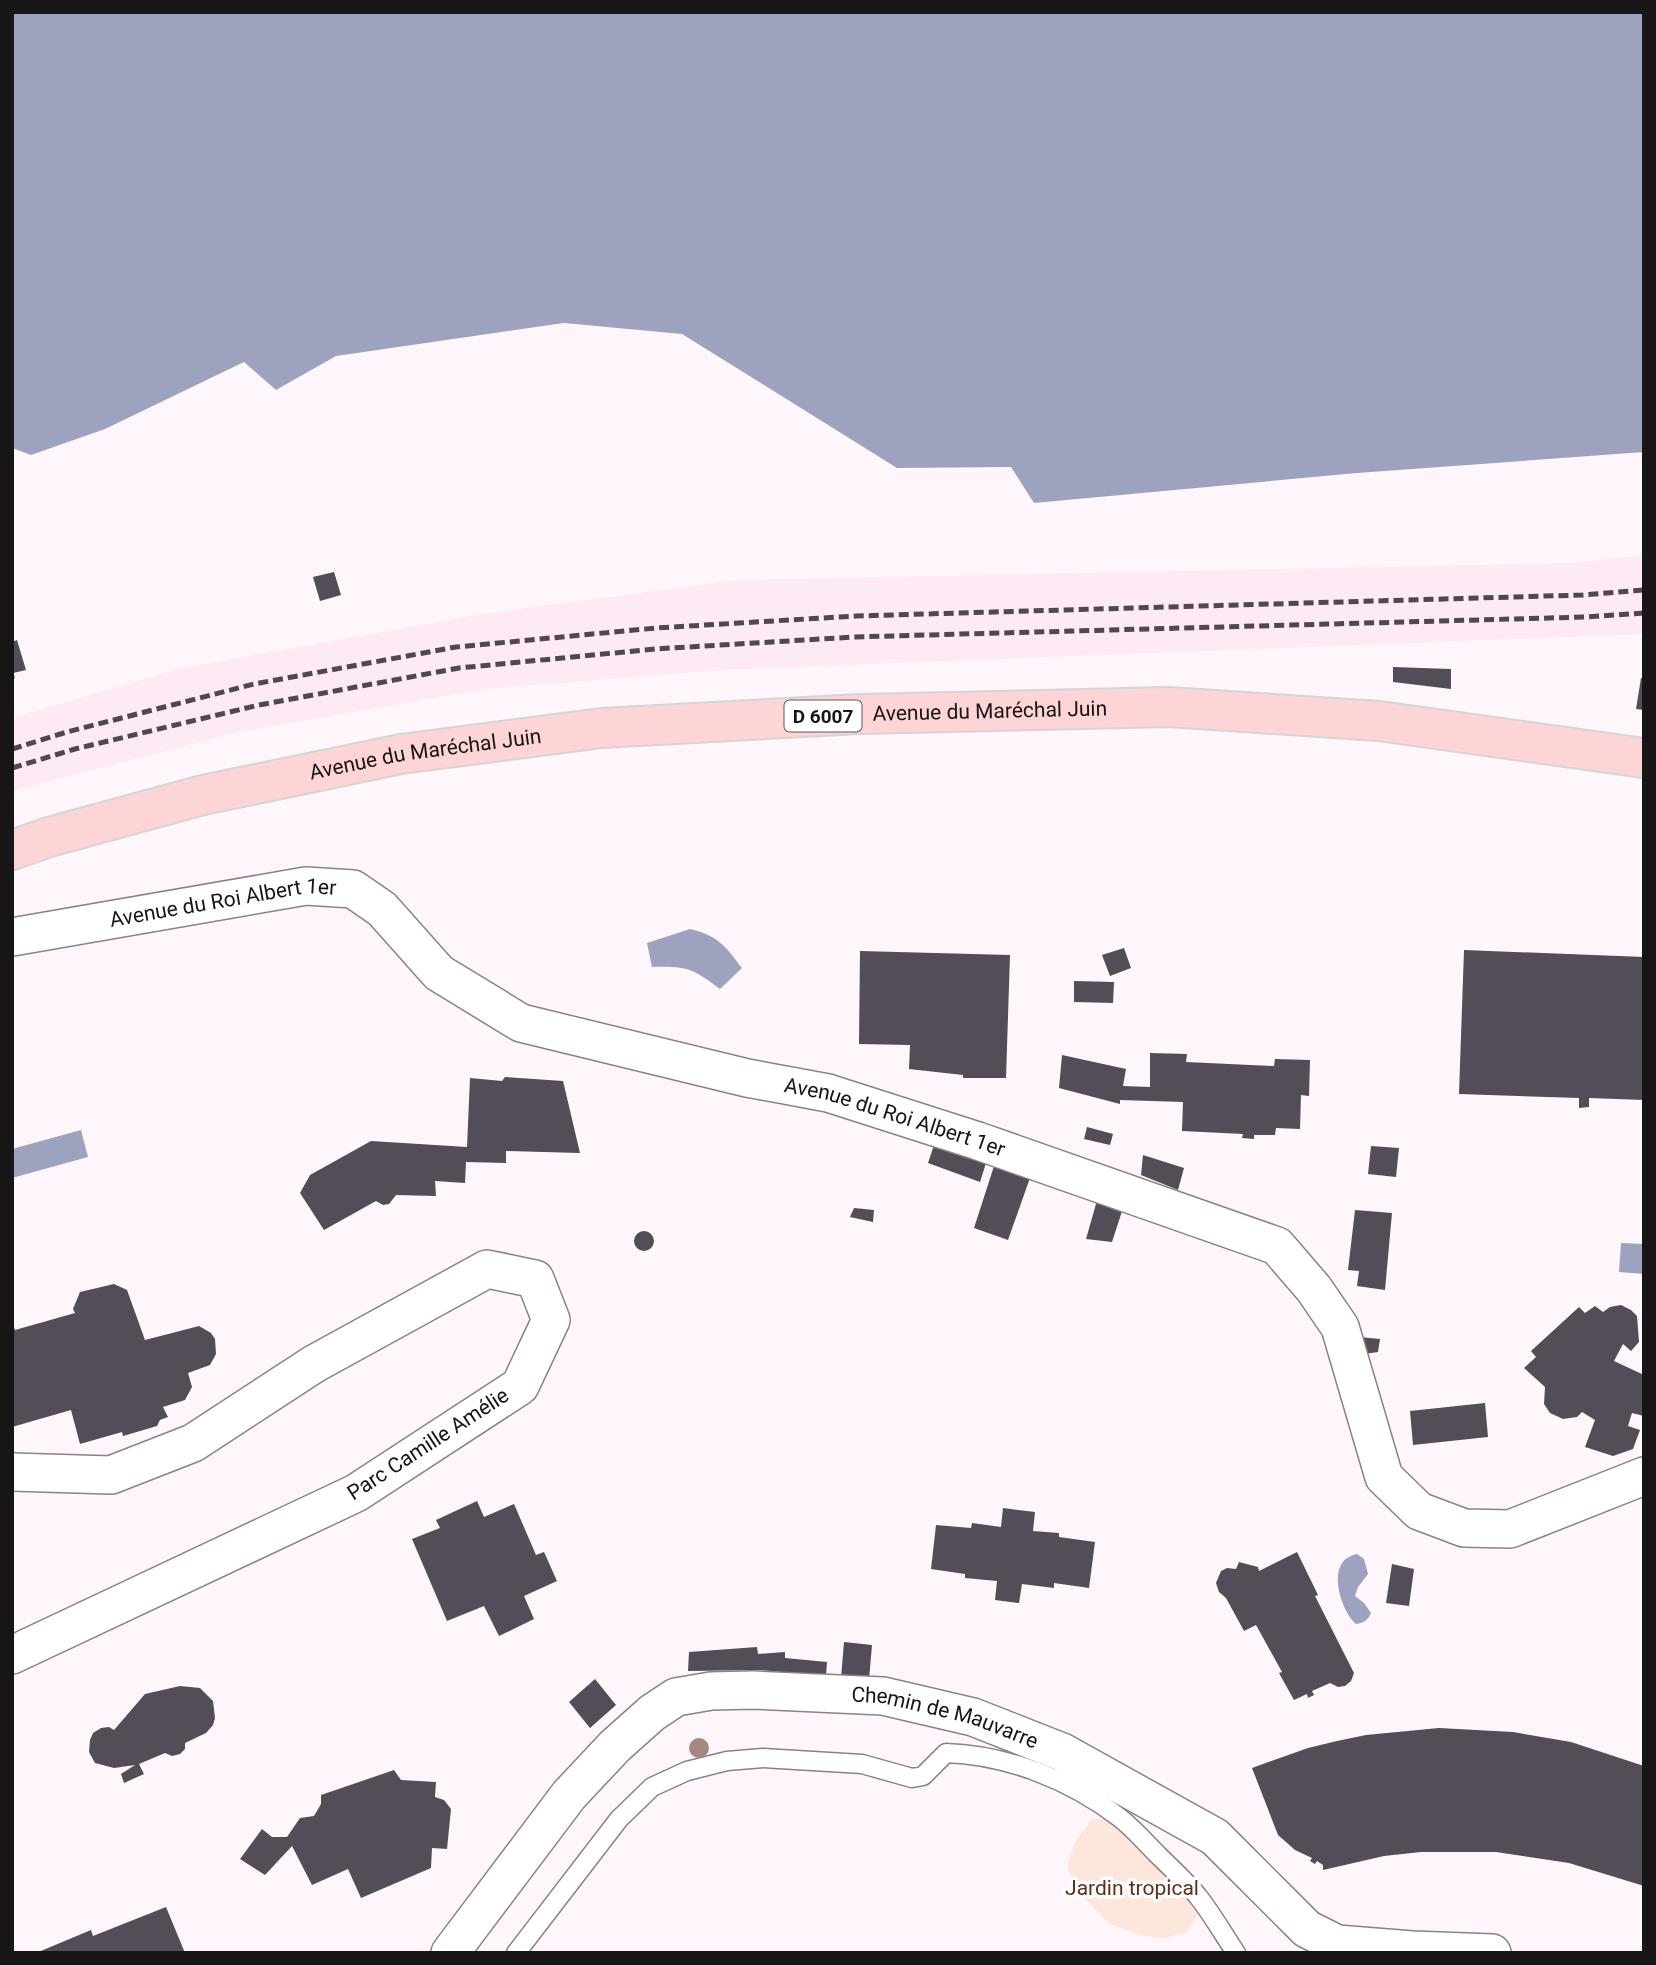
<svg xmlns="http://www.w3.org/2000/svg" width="1656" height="1965" viewBox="0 0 1656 1965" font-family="Roboto,sans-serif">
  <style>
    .built { fill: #feeaf5 }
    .green { fill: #fde6db }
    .water { fill: #9da3bf }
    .building { fill: #524d56 }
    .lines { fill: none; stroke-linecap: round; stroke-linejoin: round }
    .lane-casing { stroke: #8c8187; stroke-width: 21 }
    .street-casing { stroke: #8c8187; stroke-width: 40 }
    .primary-casing { stroke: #d5d5d5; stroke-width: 42 }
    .lane { stroke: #fff; stroke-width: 18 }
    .street { stroke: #fff; stroke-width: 37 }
    .primary { stroke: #fed5d7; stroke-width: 38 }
    .rail { stroke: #4e494c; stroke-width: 5; stroke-dasharray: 10 5; stroke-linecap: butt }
    .tree { fill: #a4897e }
    .labels { text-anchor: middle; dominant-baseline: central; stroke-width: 7; stroke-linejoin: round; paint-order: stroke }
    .shield { fill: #fff; stroke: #5d5b5d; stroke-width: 2 }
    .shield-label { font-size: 19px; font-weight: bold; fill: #181517 }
    .street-label { font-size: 21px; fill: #181517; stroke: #fff }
    .park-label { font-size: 21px; fill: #5a2f18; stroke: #fff }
  </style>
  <rect width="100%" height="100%" fill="#fef6fa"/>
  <path class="built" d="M 1644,555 L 1644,634 L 736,669 L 484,689 L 234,733 L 12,791 L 12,718 L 182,668 L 482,614 L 736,580 L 1571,563 Z"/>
  <path class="green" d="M 1092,1819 L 1121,1819 L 1176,1872 L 1198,1914 L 1187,1932 L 1165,1938 L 1145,1936 L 1109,1924 L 1075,1888 L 1067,1866 L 1075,1842 Z"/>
  <path class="water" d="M 12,12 L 1644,12 L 1644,452 L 1357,473 L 1034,503 L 1011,467 L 897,468 L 682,334 L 564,323 L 336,356 L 276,390 L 244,362 L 105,429 L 31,455 L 12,448 Z
    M 690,929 C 719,936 725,946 742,968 L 720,989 C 692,968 687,966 652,967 L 647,943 Z
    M 81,1130 L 88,1157 L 12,1178 L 12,1149 Z
    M 1621,1243 L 1644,1244 L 1644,1274 L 1619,1272 Z
    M 1357,1554 L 1364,1559 L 1368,1574 L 1358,1587 L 1355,1596 L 1364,1603 L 1371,1613 C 1368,1620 1364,1623 1356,1624 C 1344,1614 1333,1583 1340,1567 C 1343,1559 1349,1556 1357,1554 Z"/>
  <path class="building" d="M 334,572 L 341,595 L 320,601 L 313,577 Z
    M 17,640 L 26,670 L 13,673 L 15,678 L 12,679 L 12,642 Z
    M 1393,667 L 1451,669 L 1451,689 L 1393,682 Z
    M 1641,678 L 1644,678 L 1644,710 L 1636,709 Z
    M 1124,948 L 1131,968 L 1110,976 L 1102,955 Z
    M 1464,950 L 1644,957 L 1644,1100 L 1589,1098 L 1589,1107 L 1579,1108 L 1579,1098 L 1459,1094 Z
    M 860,951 L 1010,955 L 1006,1078 L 963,1078 L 963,1075 L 909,1069 L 910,1045 L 859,1044 Z
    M 1074,981 L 1114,982 L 1113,1003 L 1074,1002 Z
    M 1150,1053 L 1187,1054 L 1186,1062 L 1274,1066 L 1275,1059 L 1310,1060 L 1309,1096 L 1301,1095 L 1300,1129 L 1276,1128 L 1275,1135 L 1254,1135 L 1254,1139 L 1242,1138 L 1243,1134 L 1182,1131 L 1183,1102 L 1120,1100 L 1120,1104 L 1059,1088 L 1062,1055 L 1126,1069 L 1123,1086 L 1150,1087 Z
    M 505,1077 L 563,1081 L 580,1153 L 506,1151 L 506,1163 L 466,1162 L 465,1183 L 435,1181 L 436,1196 L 396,1195 L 389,1204 L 383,1205 L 376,1201 L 324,1230 L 300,1193 L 310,1175 L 371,1141 L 467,1147 L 470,1078 L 502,1081 Z
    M 1087,1127 L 1113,1134 L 1110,1145 L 1084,1139 Z
    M 935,1142 L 987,1160 L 980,1182 L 928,1163 Z
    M 1371,1146 L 1399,1148 L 1396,1177 L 1368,1174 Z
    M 1143,1155 L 1184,1168 L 1178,1190 L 1141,1175 Z
    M 995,1163 L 1031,1175 L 1008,1240 L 974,1228 Z
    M 1098,1197 L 1124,1205 L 1112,1242 L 1086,1239 Z
    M 854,1208 L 874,1210 L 873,1222 L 850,1217 Z
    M 1355,1210 L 1392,1213 L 1385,1290 L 1357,1286 L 1359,1271 L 1348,1270 Z
    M634 1241a10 10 0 1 1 20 0a10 10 0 1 1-20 0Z
    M 114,1284 L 127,1290 L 145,1340 L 199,1326 L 211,1333 L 215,1339 L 216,1354 L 210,1365 L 188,1373 L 192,1387 L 185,1400 L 163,1407 L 168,1417 L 160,1420 L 157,1426 L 123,1436 L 122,1432 L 80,1444 L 71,1410 L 12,1427 L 12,1322 L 15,1330 L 75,1313 L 73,1309 L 80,1292 Z
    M 1621,1305 L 1631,1310 L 1637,1316 L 1639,1342 L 1631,1351 L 1623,1344 L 1614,1361 L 1644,1375 L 1644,1416 L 1632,1413 L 1628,1426 L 1640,1430 L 1633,1449 L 1613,1456 L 1585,1447 L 1595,1420 L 1582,1412 L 1577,1417 L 1563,1419 L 1550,1413 L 1544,1404 L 1545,1387 L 1524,1368 L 1536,1357 L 1531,1351 L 1579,1307 L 1585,1313 L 1595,1306 L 1603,1312 L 1610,1307 Z
    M 1359,1337 L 1380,1339 L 1378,1352 L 1364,1354 Z
    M 1485,1403 L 1488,1437 L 1413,1445 L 1410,1411 Z
    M 477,1501 L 484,1517 L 514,1504 L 536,1555 L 544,1552 L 557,1581 L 524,1596 L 534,1619 L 499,1636 L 484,1606 L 447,1621 L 412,1539 L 440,1528 L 436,1520 Z
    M 1003,1508 L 1035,1512 L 1033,1531 L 1059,1533 L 1059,1537 L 1095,1542 L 1089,1588 L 1054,1583 L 1054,1588 L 1022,1584 L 1019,1603 L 995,1600 L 997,1581 L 965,1578 L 965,1574 L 931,1569 L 936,1525 L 971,1528 L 972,1523 L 1001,1527 Z
    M 1297,1552 L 1318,1595 L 1315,1596 L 1354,1673 L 1351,1681 L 1345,1686 L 1338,1687 L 1330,1683 L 1312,1691 L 1314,1695 L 1308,1698 L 1307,1694 L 1294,1700 L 1279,1673 L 1282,1672 L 1256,1625 L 1244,1631 L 1226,1598 L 1219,1592 L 1216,1583 L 1221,1571 L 1227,1568 L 1236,1569 L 1239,1562 L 1258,1567 L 1259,1571 Z
    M 1392,1564 L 1414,1569 L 1409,1606 L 1386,1603 Z
    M 844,1642 L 872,1645 L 869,1680 L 841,1678 Z
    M 757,1647 L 758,1654 L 785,1652 L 785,1658 L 827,1662 L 826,1676 L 758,1670 L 688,1671 L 689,1652 Z
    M 595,1679 L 616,1705 L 590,1728 L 569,1702 Z
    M 180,1686 L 200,1688 L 213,1701 L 215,1718 L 213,1725 L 206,1733 L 185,1743 L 185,1749 L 180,1754 L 172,1756 L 165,1753 L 139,1764 L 144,1774 L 124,1783 L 121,1774 L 135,1765 L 114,1768 L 95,1763 L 89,1752 L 90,1740 L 93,1733 L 101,1728 L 109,1727 L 114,1730 L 145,1694 Z
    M 1439,1728 L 1513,1732 L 1571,1742 L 1644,1766 L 1644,1886 L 1569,1863 L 1496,1852 L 1421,1852 L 1384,1856 L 1323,1870 L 1323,1865 L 1317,1861 L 1315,1864 L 1310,1861 L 1312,1858 L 1295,1850 L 1278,1835 L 1252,1768 L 1308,1748 L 1337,1741 L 1366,1735 Z
    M 394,1770 L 401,1780 L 436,1782 L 435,1797 L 444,1800 L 451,1809 L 447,1849 L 432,1848 L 431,1868 L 361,1898 L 348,1869 L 312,1885 L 292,1846 L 265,1875 L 240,1859 L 262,1829 L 272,1837 L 287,1837 L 300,1818 L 314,1816 L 321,1804 L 321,1795 Z
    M 166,1907 L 185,1953 L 36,1953 L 91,1930 L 93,1936 Z"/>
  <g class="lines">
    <defs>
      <path id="lane" d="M 516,1953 L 619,1819 L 652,1787 L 687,1771 L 727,1761 L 763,1758 L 862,1764 L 912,1778 L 923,1776 L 946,1753 C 1007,1755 1071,1780 1120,1818 C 1134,1829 1146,1843 1159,1856 C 1173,1870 1188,1883 1200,1899 C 1213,1916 1224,1935 1236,1953"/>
      <g id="street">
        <path id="s1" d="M 12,937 L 306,886 L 353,889 L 382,909 L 439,973 L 521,1023 L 747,1078 L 828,1093 L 978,1141 L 1277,1246 L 1314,1289 L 1340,1327 L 1384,1477 L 1419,1511 L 1464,1528 L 1510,1529 L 1644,1476"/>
        <path d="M 12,1472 L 111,1475 L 193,1443 L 314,1364 L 487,1269 L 535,1279 L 551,1320 L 520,1386 L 356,1493 L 12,1655"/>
        <path id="s2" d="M 450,1953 L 569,1795 L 615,1746 L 652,1713 L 676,1697 L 711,1691 L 753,1690 L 883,1696 L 973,1717 L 1062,1752 L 1215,1837 L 1307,1929 L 1337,1944 L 1412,1950 L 1492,1953"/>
      </g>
      <g id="primary">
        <path id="s3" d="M 12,850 L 49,837 L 203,795 L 401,754 L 602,728 L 860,714 L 1169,707 L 1379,721 L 1644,758"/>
      </g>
    </defs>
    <use href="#lane" class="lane-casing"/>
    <use href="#street" class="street-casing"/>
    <use href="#primary" class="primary-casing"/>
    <use href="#lane" class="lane"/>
    <use href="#street" class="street"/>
    <use href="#primary" class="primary"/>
    <path class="rail" d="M 12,749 L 67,732 L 254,684 L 456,647 L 656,628 L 856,616 L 1582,595 L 1644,590
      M 12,768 L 75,749 L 259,705 L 459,668 L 655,649 L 854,637 L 1586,617 L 1644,613"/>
  </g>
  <circle class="tree" cx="699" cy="1748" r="10"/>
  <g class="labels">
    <rect class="shield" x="784.5" y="700.5" width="77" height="31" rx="5"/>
    <g class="shield-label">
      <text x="823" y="716">D 6007</text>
    </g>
    <g class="street-label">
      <text stroke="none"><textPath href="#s3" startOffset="992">Avenue du Maréchal Juin</textPath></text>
      <text stroke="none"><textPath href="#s3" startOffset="425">Avenue du Maréchal Juin</textPath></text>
      <text stroke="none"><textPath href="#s1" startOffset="214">Avenue du Roi Albert 1er</textPath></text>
      <text stroke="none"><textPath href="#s1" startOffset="948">Avenue du Roi Albert 1er</textPath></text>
      <text transform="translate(428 1444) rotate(-33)">Parc Camille Amélie</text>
      <text stroke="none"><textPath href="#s2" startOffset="616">Chemin de Mauvarre</textPath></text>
    </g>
    <g class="park-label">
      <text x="1132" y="1888">Jardin tropical</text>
    </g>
  </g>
  <rect width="1656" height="1965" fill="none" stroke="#181517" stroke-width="28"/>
</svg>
